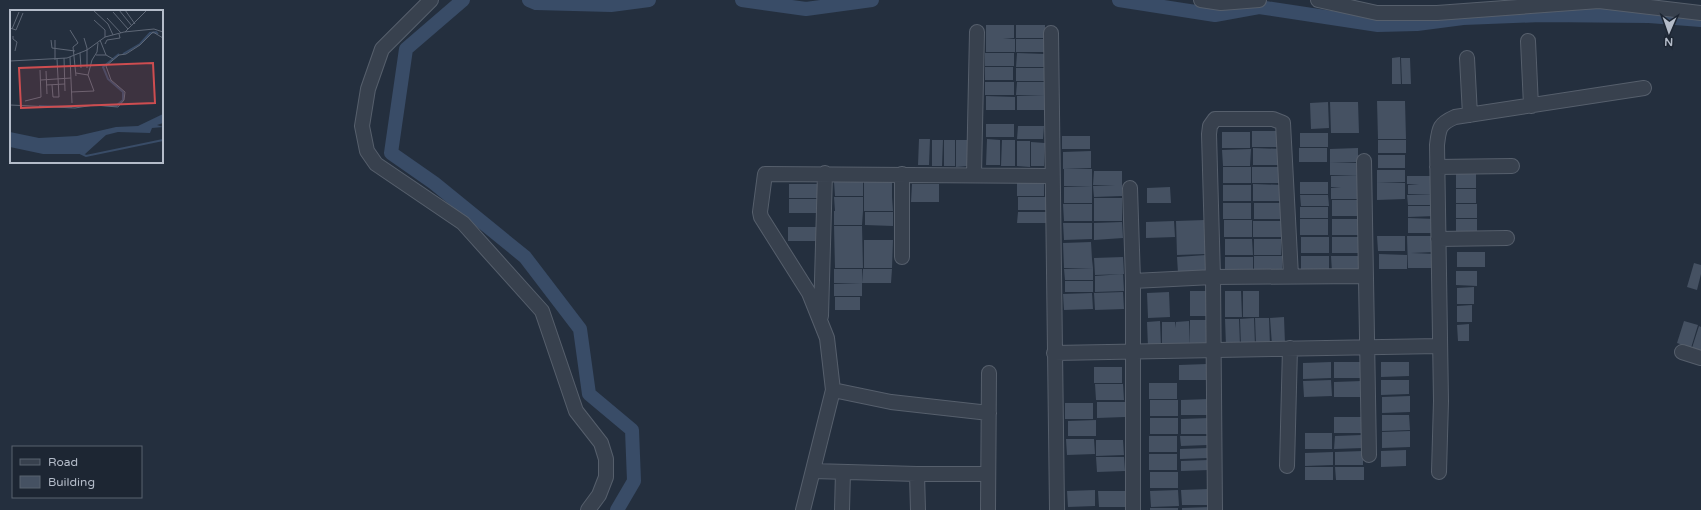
<svg xmlns="http://www.w3.org/2000/svg" width="1701" height="510" viewBox="0 0 1701 510" font-family="'Varela Round',sans-serif">
  <style>
    .lines { fill: none; stroke-linecap: round; stroke-linejoin: round }
    .canal { stroke: #394c67; stroke-width: 14 }
    .building { fill: #455162 }
    .street-casing { stroke: #565f6c; stroke-width: 16 }
    .street { stroke: #38414e; stroke-width: 14 }
    .inset-river { fill: none; stroke: #394c67; stroke-width: 2 }
    .inset-road { fill: none; stroke: #5e6776; stroke-width: 1 }
    .view { fill: #ce4d50; fill-opacity: 0.15; stroke: #ce4d50; stroke-width: 2 }
    .inset-edge { fill: none; stroke: #b4bcc9; stroke-width: 2 }
  </style>
  <rect width="100%" height="100%" fill="#242f3e"/>
  <g class="lines">
    <path class="canal" d="M 463,0 L 406,49 L 391,153 L 434,183 L 525,257 L 580,329 L 589,394 L 632,430 L 634,481 L 617,510
      M 529,0 L 536,3 L 611,5 L 649,0
      M 742,0 L 806,9 L 872,0
      M 1119,0 L 1215,15 L 1259,7 L 1378,25 L 1417,24 L 1463,18 L 1541,15 L 1649,16 L 1701,20"/>
  </g>
  <path class="building" d="M 986,25 L 1014,25 L 1014,38 L 1003,39 L 1015,39 L 1015,52 L 986,52 Z
    M 1016,25 L 1045,25 L 1045,38 L 1016,38 Z
    M 1016,39 L 1045,39 L 1045,52 L 1016,52 Z
    M 985,53 L 1014,53 L 1014,66 L 985,66 Z
    M 1017,53 L 1045,54 L 1045,67 L 1016,67 Z
    M 1400,57 L 1401,84 L 1392,84 L 1392,58 Z
    M 1401,58 L 1410,58 L 1411,84 L 1402,84 Z
    M 985,67 L 1013,67 L 1013,80 L 985,80 Z
    M 1016,68 L 1045,68 L 1044,81 L 1016,81 Z
    M 985,82 L 1014,82 L 1014,95 L 985,95 Z
    M 1017,82 L 1045,82 L 1045,96 L 1016,95 Z
    M 986,96 L 1015,97 L 1015,110 L 986,110 Z
    M 1017,96 L 1045,96 L 1045,110 L 1017,110 Z
    M 1377,101 L 1405,101 L 1406,139 L 1378,139 Z
    M 1328,102 L 1329,128 L 1311,129 L 1310,103 Z
    M 1330,102 L 1358,102 L 1359,133 L 1331,133 Z
    M 986,124 L 1014,124 L 1014,137 L 986,137 Z
    M 1018,126 L 1044,126 L 1043,139 L 1017,139 Z
    M 1252,131 L 1280,131 L 1280,147 L 1252,147 Z
    M 1222,132 L 1250,132 L 1250,148 L 1222,148 Z
    M 1300,133 L 1328,133 L 1328,147 L 1300,147 Z
    M 1062,136 L 1090,136 L 1090,149 L 1062,149 Z
    M 919,139 L 930,139 L 929,165 L 918,165 Z
    M 987,139 L 1000,140 L 1000,165 L 986,165 Z
    M 932,140 L 943,140 L 942,166 L 932,166 Z
    M 944,140 L 955,140 L 955,166 L 944,166 Z
    M 956,140 L 967,140 L 967,166 L 956,167 Z
    M 1002,140 L 1015,140 L 1015,166 L 1001,166 Z
    M 1378,140 L 1406,140 L 1406,153 L 1378,153 Z
    M 1017,141 L 1030,141 L 1030,167 L 1017,166 Z
    M 1031,142 L 1045,143 L 1044,166 L 1031,166 Z
    M 1253,148 L 1281,149 L 1281,165 L 1253,165 Z
    M 1299,148 L 1327,148 L 1327,162 L 1299,162 Z
    M 1358,148 L 1358,162 L 1330,163 L 1330,149 Z
    M 1251,149 L 1250,166 L 1223,166 L 1222,150 Z
    M 1091,151 L 1091,168 L 1063,169 L 1063,152 Z
    M 1378,155 L 1405,155 L 1405,168 L 1378,168 Z
    M 1330,163 L 1358,163 L 1358,175 L 1330,175 Z
    M 1223,167 L 1251,167 L 1251,183 L 1223,183 Z
    M 1252,167 L 1280,167 L 1280,183 L 1252,183 Z
    M 1064,169 L 1092,169 L 1092,186 L 1064,186 Z
    M 1377,170 L 1405,170 L 1405,182 L 1377,183 Z
    M 1094,171 L 1122,171 L 1122,196 L 1094,197 L 1093,186 L 1115,185 L 1093,185 Z
    M 1456,174 L 1476,174 L 1476,188 L 1456,188 Z
    M 1359,175 L 1359,199 L 1331,199 L 1331,188 L 1341,187 L 1331,187 L 1331,176 Z
    M 1407,176 L 1435,176 L 1436,194 L 1408,194 L 1408,185 L 1419,184 L 1407,184 Z
    M 864,181 L 892,181 L 892,197 L 880,197 L 892,197 L 893,211 L 864,211 Z
    M 834,182 L 863,182 L 863,196 L 835,196 Z
    M 1300,182 L 1328,182 L 1328,194 L 1300,194 Z
    M 1017,183 L 1044,183 L 1044,196 L 1017,196 Z
    M 1377,183 L 1405,183 L 1405,199 L 1377,200 Z
    M 789,184 L 817,184 L 817,198 L 789,198 Z
    M 912,184 L 939,184 L 939,202 L 911,202 Z
    M 1253,184 L 1281,185 L 1281,201 L 1253,201 Z
    M 1223,185 L 1251,185 L 1251,201 L 1223,201 Z
    M 1092,186 L 1092,203 L 1064,203 L 1064,187 Z
    M 1170,187 L 1171,203 L 1147,203 L 1147,188 Z
    M 1456,189 L 1476,189 L 1476,203 L 1456,203 Z
    M 1435,194 L 1435,205 L 1408,205 L 1407,195 Z
    M 1300,195 L 1328,195 L 1329,206 L 1301,206 Z
    M 834,197 L 863,197 L 863,211 L 835,211 Z
    M 1018,197 L 1046,197 L 1046,210 L 1018,210 Z
    M 1094,198 L 1122,198 L 1122,221 L 1094,221 Z
    M 789,199 L 817,199 L 817,213 L 789,213 Z
    M 1332,200 L 1360,200 L 1360,216 L 1332,216 Z
    M 1223,203 L 1251,203 L 1251,219 L 1223,219 Z
    M 1254,203 L 1282,203 L 1282,219 L 1254,219 Z
    M 1063,204 L 1092,204 L 1092,221 L 1064,221 Z
    M 1456,204 L 1477,204 L 1477,218 L 1456,218 Z
    M 1408,206 L 1436,206 L 1436,216 L 1408,217 Z
    M 1300,207 L 1328,207 L 1328,218 L 1300,218 Z
    M 834,211 L 863,211 L 862,225 L 834,225 Z
    M 865,212 L 893,212 L 893,226 L 865,225 Z
    M 1018,212 L 1046,212 L 1046,223 L 1017,223 Z
    M 1408,218 L 1436,219 L 1436,233 L 1408,233 Z
    M 1300,219 L 1328,219 L 1328,235 L 1300,235 Z
    M 1332,219 L 1360,219 L 1360,235 L 1332,235 Z
    M 1456,219 L 1477,219 L 1477,233 L 1456,233 Z
    M 1205,220 L 1206,254 L 1177,255 L 1176,221 Z
    M 1224,220 L 1252,220 L 1252,237 L 1224,237 Z
    M 1174,221 L 1175,237 L 1146,238 L 1146,222 Z
    M 1253,221 L 1281,221 L 1281,237 L 1253,237 Z
    M 1122,222 L 1123,238 L 1094,240 L 1094,223 Z
    M 1063,223 L 1092,223 L 1092,239 L 1064,240 Z
    M 834,226 L 862,226 L 863,268 L 835,268 Z
    M 788,227 L 816,227 L 817,241 L 788,241 Z
    M 1377,236 L 1405,236 L 1405,251 L 1378,251 Z
    M 1407,236 L 1435,236 L 1435,252 L 1411,253 L 1436,254 L 1436,268 L 1408,268 Z
    M 1301,237 L 1329,237 L 1329,253 L 1301,253 Z
    M 1332,237 L 1360,237 L 1360,253 L 1332,253 Z
    M 1225,239 L 1252,239 L 1253,255 L 1225,255 Z
    M 1254,239 L 1281,239 L 1281,255 L 1254,255 Z
    M 864,240 L 893,240 L 892,268 L 864,268 Z
    M 1091,242 L 1092,259 L 1069,260 L 1092,259 L 1093,268 L 1064,268 L 1063,243 Z
    M 1457,252 L 1485,252 L 1485,267 L 1457,267 Z
    M 1379,254 L 1407,255 L 1407,269 L 1379,269 Z
    M 1206,255 L 1207,272 L 1178,273 L 1177,257 Z
    M 1254,256 L 1282,256 L 1282,272 L 1254,272 Z
    M 1301,256 L 1329,256 L 1329,273 L 1301,272 Z
    M 1331,256 L 1359,256 L 1359,272 L 1332,272 Z
    M 1123,257 L 1124,274 L 1095,275 L 1094,258 Z
    M 1225,257 L 1253,257 L 1253,273 L 1225,273 Z
    M 1694,263 L 1701,265 L 1701,274 L 1697,290 L 1687,287 Z
    M 1093,268 L 1093,280 L 1065,280 L 1064,269 Z
    M 834,269 L 862,269 L 863,283 L 834,283 Z
    M 863,269 L 892,269 L 891,283 L 863,283 Z
    M 1456,271 L 1477,271 L 1477,286 L 1456,285 Z
    M 1123,274 L 1124,291 L 1095,292 L 1095,276 Z
    M 1065,281 L 1093,281 L 1093,292 L 1065,292 Z
    M 862,283 L 862,296 L 834,296 L 834,284 Z
    M 1474,287 L 1474,304 L 1457,304 L 1457,288 Z
    M 1190,291 L 1206,291 L 1206,316 L 1190,316 Z
    M 1225,291 L 1241,291 L 1242,317 L 1225,317 Z
    M 1243,291 L 1259,291 L 1259,317 L 1243,317 Z
    M 1123,292 L 1124,309 L 1095,310 L 1094,293 Z
    M 1169,292 L 1170,317 L 1148,318 L 1147,293 Z
    M 1092,293 L 1093,309 L 1064,310 L 1063,294 Z
    M 835,297 L 860,297 L 860,310 L 835,310 Z
    M 1472,305 L 1472,322 L 1457,322 L 1457,306 Z
    M 1284,317 L 1285,344 L 1272,345 L 1270,318 Z
    M 1254,318 L 1255,345 L 1241,346 L 1240,319 Z
    M 1255,318 L 1269,318 L 1270,345 L 1256,345 Z
    M 1225,319 L 1239,319 L 1240,345 L 1226,346 Z
    M 1190,320 L 1207,320 L 1207,346 L 1190,346 Z
    M 1160,321 L 1161,347 L 1148,347 L 1147,322 Z
    M 1189,321 L 1190,347 L 1162,348 L 1162,322 L 1175,322 L 1175,328 L 1176,322 Z
    M 1684,321 L 1698,325 L 1691,348 L 1677,343 Z
    M 1469,324 L 1469,341 L 1458,341 L 1457,325 Z
    M 1699,326 L 1701,327 L 1701,351 L 1692,348 Z
    M 1331,362 L 1331,378 L 1303,379 L 1303,363 Z
    M 1334,362 L 1362,362 L 1362,378 L 1334,378 Z
    M 1381,362 L 1409,362 L 1409,376 L 1381,377 Z
    M 1207,364 L 1207,380 L 1179,380 L 1179,365 Z
    M 1094,367 L 1122,367 L 1122,383 L 1094,383 Z
    M 1331,380 L 1332,396 L 1304,397 L 1303,381 Z
    M 1381,380 L 1409,380 L 1409,394 L 1381,395 Z
    M 1362,381 L 1362,397 L 1334,397 L 1334,382 Z
    M 1149,383 L 1177,383 L 1177,399 L 1149,399 Z
    M 1095,384 L 1123,384 L 1124,400 L 1096,400 Z
    M 1410,396 L 1410,412 L 1382,413 L 1382,397 Z
    M 1209,399 L 1209,415 L 1181,415 L 1181,400 Z
    M 1150,400 L 1178,400 L 1178,416 L 1150,416 Z
    M 1097,402 L 1125,402 L 1125,417 L 1097,418 Z
    M 1065,403 L 1093,403 L 1093,419 L 1065,419 Z
    M 1382,415 L 1409,415 L 1410,430 L 1382,431 Z
    M 1334,417 L 1361,417 L 1362,433 L 1334,433 Z
    M 1150,418 L 1178,418 L 1178,434 L 1150,434 Z
    M 1209,418 L 1209,434 L 1181,434 L 1181,419 Z
    M 1096,420 L 1096,436 L 1068,436 L 1068,421 Z
    M 1410,431 L 1410,447 L 1382,448 L 1382,432 Z
    M 1305,433 L 1332,433 L 1332,449 L 1305,449 Z
    M 1362,435 L 1363,448 L 1334,449 L 1335,436 Z
    M 1149,436 L 1177,436 L 1177,452 L 1149,452 Z
    M 1180,436 L 1208,436 L 1208,445 L 1181,446 Z
    M 1066,439 L 1094,439 L 1095,454 L 1067,455 Z
    M 1096,440 L 1123,440 L 1124,455 L 1096,456 Z
    M 1208,448 L 1208,458 L 1180,459 L 1180,449 Z
    M 1406,450 L 1406,466 L 1381,467 L 1381,451 Z
    M 1363,451 L 1363,465 L 1335,465 L 1335,452 Z
    M 1333,452 L 1333,465 L 1305,466 L 1305,453 Z
    M 1149,454 L 1177,454 L 1177,470 L 1149,470 Z
    M 1096,457 L 1124,457 L 1125,471 L 1097,472 Z
    M 1208,460 L 1209,470 L 1181,471 L 1181,461 Z
    M 1305,467 L 1333,467 L 1333,480 L 1305,480 Z
    M 1335,467 L 1364,467 L 1364,480 L 1336,480 Z
    M 1150,472 L 1178,472 L 1178,488 L 1150,488 Z
    M 1209,489 L 1210,505 L 1182,505 L 1181,490 Z
    M 1095,490 L 1095,506 L 1068,507 L 1067,491 Z
    M 1178,490 L 1179,506 L 1151,507 L 1150,491 Z
    M 1098,491 L 1126,491 L 1127,507 L 1099,507 Z
    M 1210,507 L 1210,510 L 1182,510 L 1182,508 Z
    M 1150,508 L 1178,508 L 1178,510 L 1150,510 Z"/>
  <g class="lines">
    <defs>
      <path id="street" d="M 431,0 L 382,49 L 368,89 L 362,126 L 367,151 L 376,164 L 463,223 L 542,311 L 576,411 L 601,443 L 606,459 L 606,477 L 599,495 L 588,510
        M 1201,0 L 1221,3 L 1259,0
        M 1318,0 L 1377,13 L 1437,13 L 1599,1 L 1701,13
        M 1051,33 L 1057,510
        M 1528,41 L 1531,106
        M 1467,58 L 1470,115
        M 1364,161 L 1369,455
        M 1437,167 L 1512,166
        M 902,174 L 902,257
        M 974,175 L 977,32
        M 1130,188 L 1133,281 L 1133,510
        M 1438,239 L 1507,238
        M 1133,281 L 1213,277 L 1366,276
        M 821,316 L 825,173
        M 1682,352 L 1701,358
        M 1054,353 L 1439,346
        M 833,390 L 891,402 L 989,413
        M 1287,466 L 1290,348
        M 813,471 L 917,474 L 988,474
        M 1439,472 L 1441,401 L 1437,145 C 1439,128 1439,124 1455,117 L 1644,88
        M 917,474 L 918,510
        M 803,510 L 833,390 L 827,338 L 809,293 L 761,217 L 760,212 L 765,174 L 1052,176
        M 842,510 L 843,472
        M 988,510 L 989,373
        M 1215,510 L 1213,277 L 1209,134 L 1210,126 L 1215,119 L 1273,119 L 1283,123 L 1291,276"/>
    </defs>
    <use href="#street" class="street-casing"/>
    <use href="#street" class="street"/>
  </g>
  <g transform="translate(10 10)">
    <rect width="153" height="153" fill="#242f3e"/>
    <path d="M 153,104 L 153,113 L 147,115 L 153,117 L 142,118 L 140,123 L 108,122 L 96,125 L 75,144 L 33,144 L 0,137 L 0,122 L 29,128 L 67,126 L 106,117 L 128,116 Z" fill="#394c67"/>
    <path class="inset-river" d="M 113,44 L 130,34 L 140,23 L 146,22 L 148,24M 93,95 L 106,96 L 113,90 L 113,82 L 98,69 L 93,57 L 109,44M 29,96 L 62,97M 70,143 L 76,146 L 153,130"/>
    <path class="inset-road" d="M 83,0 L 98,14 L 103,25M 109,0 L 122,16M 115,0 L 125,14M 103,2 L 118,19M 97,8 L 111,23M 84,10 L 95,20 L 95,27M 0,18 L 6,20 L 13,3M 2,19 L 9,2M 60,20 L 68,33 L 63,37 L 66,66M 115,22 L 137,0M 3,26 L 3,29 L 7,32 L 5,41M 74,28 L 77,38 L 77,58M 41,30 L 42,38 L 65,41M 45,30 L 45,50M 90,30 L 96,45M 95,34 L 97,30 L 110,28 L 109,24M 70,43 L 71,58M 86,45 L 96,45 L 103,49M 60,47 L 62,93M 54,48 L 55,81M 0,51 L 57,48 L 77,40 L 95,27 L 114,22 L 144,19 L 153,22M 36,61 L 37,84M 66,63 L 78,65M 31,70 L 61,68M 36,75 L 55,74M 42,75 L 43,87 L 49,87 L 47,49M 61,82 L 84,81 L 78,65 L 82,50 L 87,42 L 88,33M 15,91 L 31,87 L 30,60M 0,95 L 65,98 L 84,95 L 108,97 L 114,90 L 115,82 L 101,70 L 96,56 L 109,45 L 116,44 L 130,35 L 143,22 L 153,28"/>
    <path class="view" d="M 143,53 L 145,93 L 11,98 L 9,58 Z"/>
    <rect width="153" height="153" class="inset-edge"/>
  </g>
  <rect x="12" y="446" width="130" height="52" fill="#1d2633" stroke="#59626f"/>
  <rect x="20" y="459" width="20" height="6" fill="#38414e" stroke="#59626f"/>
  <text x="48" y="466" font-size="12" fill="#b4bcc9">Road</text>
  <rect x="20" y="476" width="20" height="12" fill="#455162" stroke="#59626f"/>
  <text x="48" y="486" font-size="12" fill="#b4bcc9">Building</text>
  <g transform="translate(1669 32) rotate(182)" stroke="#1d2633" stroke-width="3" paint-order="stroke">
  <path d="M0-3L7 15L0 10L-7 15Z" fill="#b4bcc9"/>
  <text y="-6" font-size="11" font-weight="bold" text-anchor="middle" fill="#b4bcc9">N</text>
  </g>
</svg>
